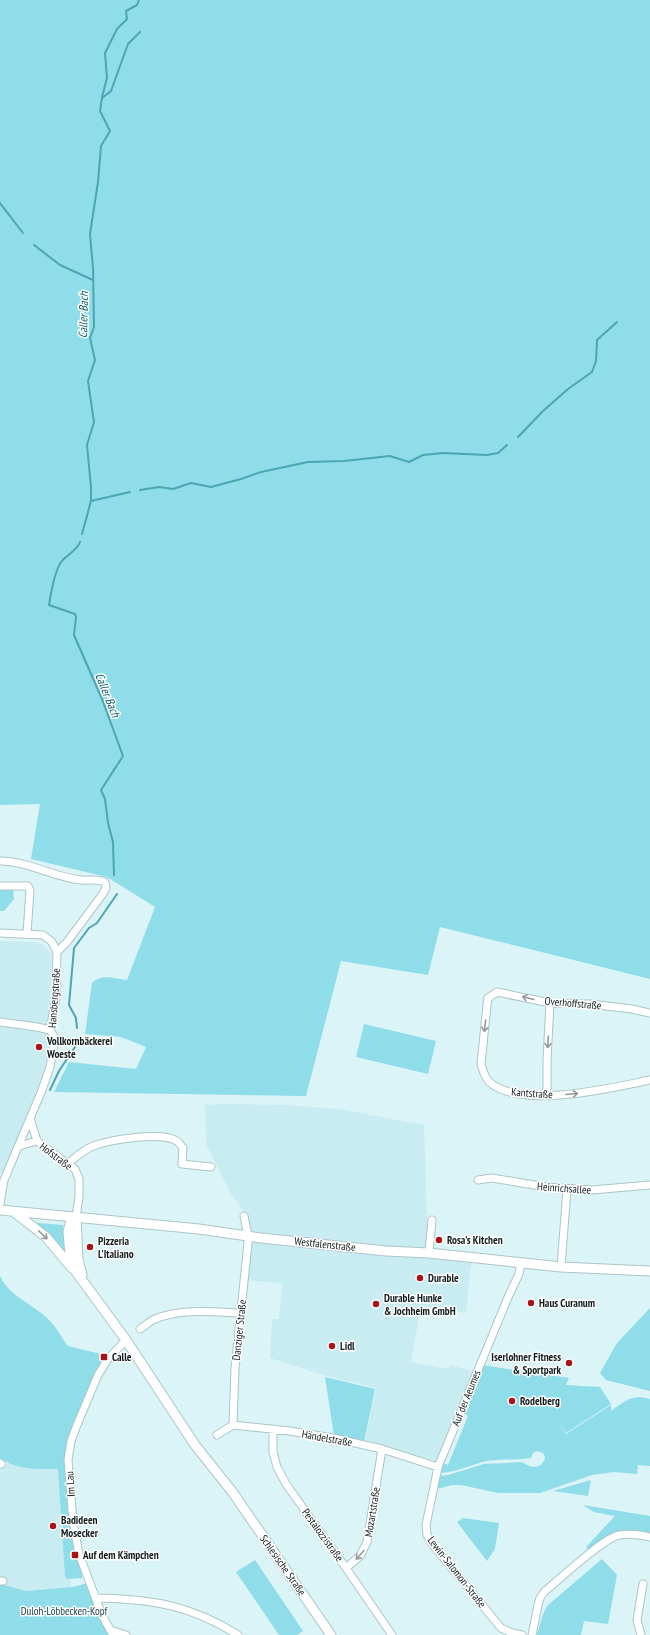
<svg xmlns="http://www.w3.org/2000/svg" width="650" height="1635" viewBox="0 0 650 1635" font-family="'PT Sans Narrow',sans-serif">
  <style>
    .built { fill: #c8ecf1 }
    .green { fill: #8fdde9 }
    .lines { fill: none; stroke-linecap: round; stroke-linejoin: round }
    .stream { stroke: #4ca5b2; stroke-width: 2 }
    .street-casing { stroke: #acc5c8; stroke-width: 9 }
    .secondary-casing { stroke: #acc5c8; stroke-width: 11 }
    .street { stroke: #fff; stroke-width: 7 }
    .secondary { stroke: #fff; stroke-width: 9 }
    .oneway { stroke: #959999 }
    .poi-dot { fill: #a81416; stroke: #fff; stroke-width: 1.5 }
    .labels { text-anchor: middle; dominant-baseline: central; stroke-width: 3; stroke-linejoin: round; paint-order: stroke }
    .street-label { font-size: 11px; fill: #131c1d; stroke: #fff }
    .poi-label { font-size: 11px; font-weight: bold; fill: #131c1d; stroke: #fff; text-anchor: start }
    .park-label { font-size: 11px; fill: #113c41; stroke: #fff }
    .water-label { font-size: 12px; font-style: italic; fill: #115d66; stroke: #fff }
  </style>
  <rect width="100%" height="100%" fill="#dbf4f8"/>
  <path class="built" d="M 0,941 L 36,942 L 45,946 L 52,955 L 49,1050 L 43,1074 L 18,1141 L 4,1173 L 0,1173 Z
    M 222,1104 L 286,1105 L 339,1109 L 424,1125 L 428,1246 L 473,1259 L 470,1272 L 466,1313 L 421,1306 L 411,1362 L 449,1369 L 450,1365 L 473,1371 L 438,1461 L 365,1442 L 376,1388 L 326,1376 L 270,1358 L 272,1319 L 279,1319 L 282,1283 L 246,1280 L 247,1215 L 231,1194 L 206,1144 L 205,1105 Z
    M 0,1459 L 4,1460 L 7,1463 L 21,1467 L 62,1469 L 71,1587 L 26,1591 L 0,1584 Z"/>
  <path class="green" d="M 0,0 L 650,0 L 650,979 L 440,927 L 428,975 L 341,961 L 306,1096 L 54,1092 L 69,1062 L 136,1069 L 146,1047 L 121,1037 L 85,1034 L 92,983 C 102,973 115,979 127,980 L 155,907 L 107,877 L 31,859 L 40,804 L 0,805 Z
    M 0,888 L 13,888 L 14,899 L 4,911 L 0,911 Z
    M 364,1024 L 436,1041 L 428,1074 L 356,1057 Z
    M 38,1223 L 63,1225 L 68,1256 L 38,1225 Z
    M 0,1277 L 1,1277 C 7,1295 38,1307 50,1321 C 57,1328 62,1338 68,1346 L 109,1356 L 66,1460 L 82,1568 L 82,1578 L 67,1579 L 65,1576 L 58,1469 C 43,1469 29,1470 14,1465 C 9,1464 5,1460 0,1459 Z
    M 650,1308 L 650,1391 L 606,1380 L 600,1373 L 617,1343 Z
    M 482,1365 L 569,1378 L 566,1385 L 600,1387 L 611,1404 L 566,1433 L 555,1418 L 566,1434 L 611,1405 L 611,1411 C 626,1401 631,1394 650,1399 L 650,1466 L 638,1465 L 637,1474 L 614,1472 L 592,1475 L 540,1493 L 498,1493 L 461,1485 L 452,1485 L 433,1490 L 437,1476 L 448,1475 L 484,1464 L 522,1462 C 531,1469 543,1469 545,1457 L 543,1453 L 537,1451 L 533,1453 L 531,1458 C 515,1461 499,1458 483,1462 C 468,1466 456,1472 440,1473 L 443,1463 L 448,1465 L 468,1416 L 464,1413 Z
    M 325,1377 L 375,1389 L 364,1442 L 334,1436 Z
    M 591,1480 L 588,1496 L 553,1491 Z
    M 583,1505 L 650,1516 L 650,1539 L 614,1536 L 590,1552 L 586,1547 L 615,1516 L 594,1512 Z
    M 463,1518 L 499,1523 L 495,1549 L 487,1561 L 457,1522 Z
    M 602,1559 L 617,1575 L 608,1624 L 584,1621 L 581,1635 L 537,1635 L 543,1614 L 547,1606 Z
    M 255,1560 L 303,1631 L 297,1635 L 279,1635 L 236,1572 Z
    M 88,1583 L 111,1635 L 0,1635 L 0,1584 L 26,1591 L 72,1587 Z"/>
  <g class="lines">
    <path class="stream" d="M 102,97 L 107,78 L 105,53 L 117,29 L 127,19 L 126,11 L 137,5 L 139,0
      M 0,203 L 23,233
      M 34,245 L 60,265 L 93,280
      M 518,437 L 543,411 L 568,389 L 592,372 L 596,361 L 597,340 L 617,322
      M 140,490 L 159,487 L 173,489 L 191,483 L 211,487 L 241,479 L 261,472 L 308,462 L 344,461 L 390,456 L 409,462 L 423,455 L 443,453 L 487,455 L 498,453 L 507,445
      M 91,501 L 130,492
      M 82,534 L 91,501 L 91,487 L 87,445 L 94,422 L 88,381 L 95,360 L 90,338 L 94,327 L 93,268 L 90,234 L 98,182 L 101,146 L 110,131 L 100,111 L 102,98 L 111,91 L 128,44 L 140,32
      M 80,542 C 77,551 66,555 61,562 C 54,573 51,592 49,605 L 75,614 L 76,617 L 74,635 L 102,699 L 123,756 L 101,790 L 105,799 L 108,823 L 113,842 L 114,875
      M 77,1028 L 76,1018 L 69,1005 L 74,948 L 89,928 L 97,923 L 117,894
      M 50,1090 L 59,1071 L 79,1041"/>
    <defs>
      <path id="street" d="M 0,861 C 28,861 53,877 81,880 C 89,881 98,878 105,882 L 106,888 L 102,895 L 67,942 L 57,952
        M 0,886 L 28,886 L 30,890 L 27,934
        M 0,933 L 43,935 L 52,942 L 57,952 L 56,998 L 50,1030 L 55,1038 L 50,1067 L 42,1090 L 4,1180 L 0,1204
        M 650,1013 L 632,1009 L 590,1004 L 550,1003 L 497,992 L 488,998 L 487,1005 L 481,1064 C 483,1072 486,1081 493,1085 C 528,1108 611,1088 650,1080
        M 0,1022 L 37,1027 L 50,1030
        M 547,1095 L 547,1060 L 550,1003
        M 30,1118 L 37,1141 L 75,1169 L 79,1179 L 79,1197 L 76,1217
        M 19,1146 L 37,1141
        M 67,1164 C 75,1158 82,1151 91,1147 C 107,1140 161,1131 177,1141 C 179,1142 181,1146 183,1148 L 182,1164 L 211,1167
        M 478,1180 L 492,1178 L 546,1187 L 592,1190 L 650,1185
        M 429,1253 L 432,1220
        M 521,1263 L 519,1274 L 509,1295 L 438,1467 L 426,1525 L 427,1535 L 433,1545 L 501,1628 L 512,1633 L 522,1635
        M 561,1267 L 567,1189
        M 140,1329 C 145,1326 150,1321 155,1319 C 181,1308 214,1312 241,1313
        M 233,1425 L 235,1368 L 248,1243 L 248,1236 L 244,1216
        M 273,1429 L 273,1452 L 277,1467 L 286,1484 L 346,1568 L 392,1635
        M 217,1435 L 233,1425 L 290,1431 L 333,1438 L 382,1449 L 438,1467
        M 0,1463 L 1,1464
        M 346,1568 L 360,1556 L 367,1542 L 382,1449
        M 0,1581 L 3,1581
        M 96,1598 C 151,1599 191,1605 238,1635
        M 110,1630 L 126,1635
        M 113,1635 L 102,1615 L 79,1554 L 73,1522 L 68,1460 L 71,1441 L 77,1425 L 98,1375 L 108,1359 L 126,1340
        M 532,1635 L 538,1605 L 540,1598 L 545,1591 C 560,1579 603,1538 619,1535 C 630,1533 640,1535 650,1537
        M 641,1635 L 637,1620 L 643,1584"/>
      <path id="secondary" d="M 0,1210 L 199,1229 L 261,1238 L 386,1251 L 429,1253 L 561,1267 L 650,1271
        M 14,1212 L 46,1237 L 72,1268
        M 76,1217 L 70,1224 L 68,1232 L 70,1254 L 74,1269 L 126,1340 L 195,1445 L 234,1494
        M 76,1217 L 78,1259 L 82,1275
        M 231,1490 L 331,1635"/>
    </defs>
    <use href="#street" class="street-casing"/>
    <use href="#secondary" class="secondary-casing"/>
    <use href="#street" class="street"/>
    <use href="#secondary" class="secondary"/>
  </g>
  <defs><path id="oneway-shaft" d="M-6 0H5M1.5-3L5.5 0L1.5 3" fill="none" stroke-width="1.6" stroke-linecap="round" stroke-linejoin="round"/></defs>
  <g class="oneway">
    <use href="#oneway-shaft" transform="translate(528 998) rotate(-166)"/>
    <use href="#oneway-shaft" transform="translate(485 1026) rotate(96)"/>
    <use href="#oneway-shaft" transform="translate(548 1042) rotate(93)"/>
    <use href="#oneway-shaft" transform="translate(572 1094) rotate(-5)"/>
    <use href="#oneway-shaft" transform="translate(43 1235) rotate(43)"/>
    <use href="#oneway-shaft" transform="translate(360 1555) rotate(132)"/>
  </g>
  <g class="poi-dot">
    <circle cx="39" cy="1047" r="4"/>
    <circle cx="439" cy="1240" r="4"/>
    <circle cx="90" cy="1247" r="4"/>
    <circle cx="420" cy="1278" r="4"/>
    <circle cx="531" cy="1303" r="4"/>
    <circle cx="376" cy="1304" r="4"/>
    <circle cx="332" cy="1346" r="4"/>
    <rect x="100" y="1353" width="8" height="8" rx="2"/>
    <circle cx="569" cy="1363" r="4"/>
    <circle cx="512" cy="1401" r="4"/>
    <circle cx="53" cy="1526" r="4"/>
    <rect x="71" y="1551" width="8" height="8" rx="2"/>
  </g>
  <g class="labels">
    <g class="street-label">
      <text transform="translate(54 998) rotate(-86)">Hansbergstraße</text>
      <text transform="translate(573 1003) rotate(5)">Overhoffstraße</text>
      <text transform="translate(532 1093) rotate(4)">Kantstraße</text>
      <text transform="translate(56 1156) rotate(37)">Hofstraße</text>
      <text transform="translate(564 1188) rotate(4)">Heinrichsallee</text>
      <text transform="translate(325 1244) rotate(6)">Westfalenstraße</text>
      <text transform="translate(239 1330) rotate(-84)">Danziger Straße</text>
      <text transform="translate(466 1398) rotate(-68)">Auf der Aeumes</text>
      <text transform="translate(327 1438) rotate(10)">Händelstraße</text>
      <text transform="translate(70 1484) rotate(-94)">Im Lau</text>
      <text transform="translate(372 1512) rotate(-81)">Mozartstraße</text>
      <text transform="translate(323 1535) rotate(54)">Pestalozzistraße</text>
      <text transform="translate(283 1565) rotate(55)">Schlesische Straße</text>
      <text transform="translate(457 1572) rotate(52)">Lewin-Salomon-Straße</text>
    </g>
    <g class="poi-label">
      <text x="47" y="1041">Vollkornbäckerei<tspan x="47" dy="13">Woeste</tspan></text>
      <text x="447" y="1240">Rosa's Kitchen</text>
      <text x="98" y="1241">Pizzeria<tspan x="98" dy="13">L'Italiano</tspan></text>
      <text x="428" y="1278">Durable</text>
      <text x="384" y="1298">Durable Hunke<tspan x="384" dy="13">&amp; Jochheim GmbH</tspan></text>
      <text x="539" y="1303">Haus Curanum</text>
      <text x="340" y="1346">Lidl</text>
      <text x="112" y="1357">Calle</text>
      <text x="561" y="1357" text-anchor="end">Iserlohner Fitness<tspan x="561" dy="13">&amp; Sportpark</tspan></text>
      <text x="520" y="1401">Rodelberg</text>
      <text x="61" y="1520">Badideen<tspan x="61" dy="13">Mosecker</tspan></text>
      <text x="83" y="1555">Auf dem Kämpchen</text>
    </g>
    <g class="park-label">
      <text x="64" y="1611">Duloh-Löbbecken-Kopf</text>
    </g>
    <g class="water-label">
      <text transform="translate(83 315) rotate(-89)">Caller Bach</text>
      <text transform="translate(108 695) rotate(68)">Caller Bach</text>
    </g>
  </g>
</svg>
